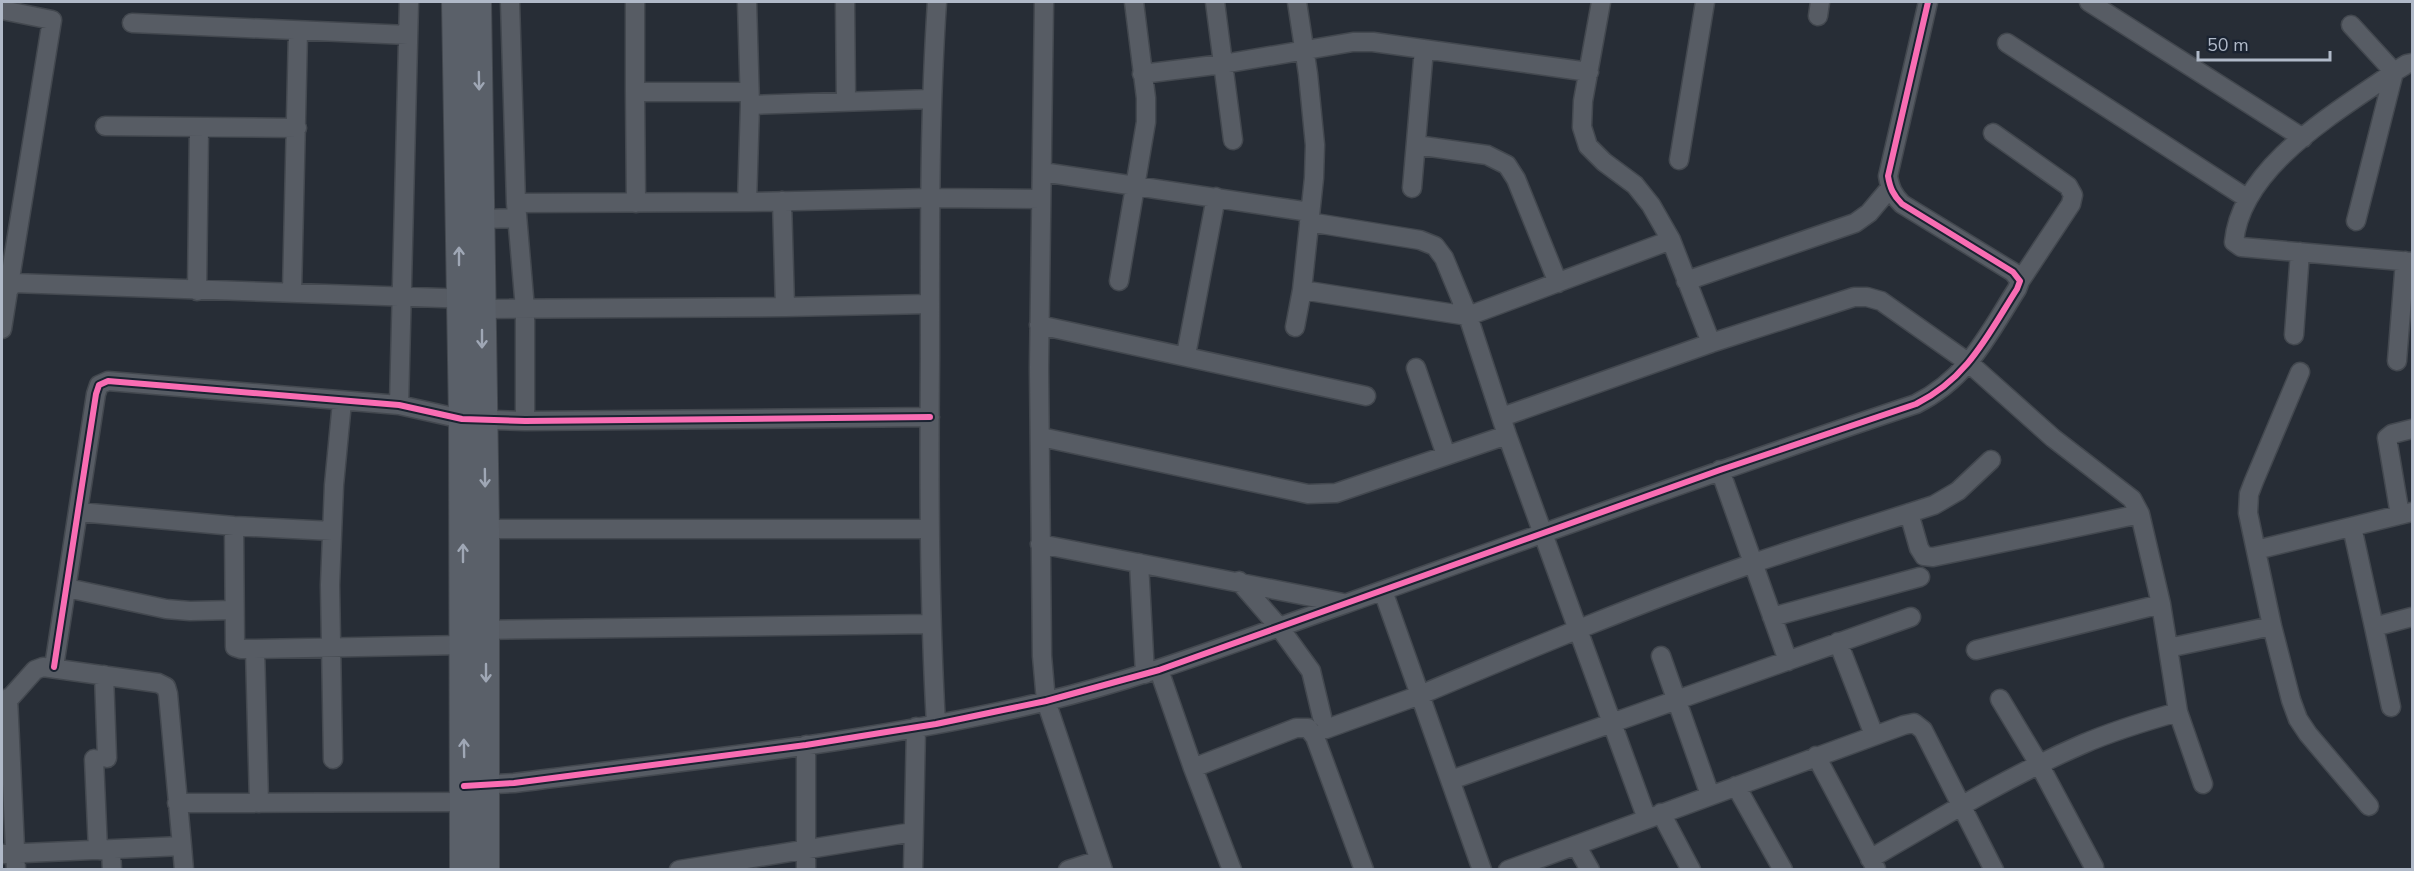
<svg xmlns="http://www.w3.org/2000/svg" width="2414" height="871" viewBox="0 0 2414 871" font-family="'Nunito Sans',sans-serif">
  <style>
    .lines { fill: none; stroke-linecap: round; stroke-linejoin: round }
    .street-casing { stroke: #43484f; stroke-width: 21 }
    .secondary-casing { stroke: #43484f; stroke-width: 28 }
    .street { stroke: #575c64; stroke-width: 18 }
    .secondary { stroke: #5a6069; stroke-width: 26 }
    .cycleway-casing { stroke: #1a2331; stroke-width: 10 }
    .cycleway { stroke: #f96db3; stroke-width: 6 }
    .oneway { stroke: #9fa7b5 }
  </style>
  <rect width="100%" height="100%" fill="#272d36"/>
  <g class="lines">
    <defs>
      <path id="street" d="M 510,2 L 516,203 L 525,309 L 525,421
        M 635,2 L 635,92 L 749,92
        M 747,2 L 750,105 L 747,202 L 930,198 L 1041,199
        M 845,2 L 846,101
        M 1044,2 L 1039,368 L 1042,656 L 1046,701 L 1103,870
        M 1215,2 L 1233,140
        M 1601,2 L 1583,101 L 1582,127 L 1588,146 L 1604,162 L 1635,185 L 1651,205 L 1671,240 L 1711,343
        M 2089,2 L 2303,138
        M 2,10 L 52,20 L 8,291
        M 1818,16 L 1820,2
        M 132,23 L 408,35
        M 2351,25 L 2394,72 L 2356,221
        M 2007,43 L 2248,199
        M 2412,63 L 2407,64 L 2394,72 C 2337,112 2241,166 2234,242 L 2241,247 L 2412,262
        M 1142,74 L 1223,64 L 1353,42 L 1373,42 L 1589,72
        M 635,92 L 636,203
        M 750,105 L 931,99
        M 105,126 L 297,128
        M 1993,133 L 2068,186 L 2073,195 L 2071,204 L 2020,281
        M 1416,145 L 1487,155 L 1507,165 L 1516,179 L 1558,283
        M 1679,160 L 1705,2
        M 1042,172 L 1310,212
        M 1412,188 L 1424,49
        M 782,201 L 785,307
        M 516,203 L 747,202
        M 481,219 L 517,218
        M 1309,222 L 1420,240 L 1435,246 L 1444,258 L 1468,316 L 1507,435 L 1647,819
        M 1119,281 L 1146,122 L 1146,98 L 1134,2
        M 1686,281 L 1855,223 L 1869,213 L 1890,188
        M 1302,290 L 1468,316 L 1671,240
        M 197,291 L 199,128
        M 292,293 L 298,31
        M 482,309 L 785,307 L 930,304
        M 1039,325 L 1366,396
        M 1295,327 L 1302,290 L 1314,178 L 1315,145 L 1308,74 L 1297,2
        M 2,329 L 8,291 L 13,283 L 471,299
        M 2294,335 L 2300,252
        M 1186,355 L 1216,197
        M 2397,361 L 2405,261
        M 1416,368 L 1446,455
        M 2300,372 L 2254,481 L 2249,494 L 2248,513 L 2272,626 L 2291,700 L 2298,719 L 2308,734 L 2369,806
        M 399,405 L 409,2
        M 1502,417 L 1711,343 L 1854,297 L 1867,297 L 1881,301 L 1969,363 L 2053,438 L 2132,499 L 2140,514 L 2161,604 L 2168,648 L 2272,626
        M 1041,437 L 1308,494 L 1336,493 L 1507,435
        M 1720,470 L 1788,661
        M 79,512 L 234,526 L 332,531
        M 1909,513 L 1919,548 L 1924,556 L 1933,557 L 2140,514
        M 2400,515 L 2387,438 L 2392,434 L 2412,429
        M 234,526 L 235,647 L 241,649 L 255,649 L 463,645
        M 2352,527 L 2374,627 L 2412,617
        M 486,529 L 928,529
        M 1040,544 L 1343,603
        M 2256,550 L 2412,512
        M 1139,563 L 1145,674
        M 1239,581 L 1279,627 L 1311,671 L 1322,717
        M 67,588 L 166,609 L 190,611 L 234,610
        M 1383,591 L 1420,695 C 1529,649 1639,603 1751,564 C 1812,543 1873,525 1934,505 L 1958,491 L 1991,460
        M 1772,617 L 1920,577
        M 2374,627 L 2391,707
        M 474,630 L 930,624
        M 1838,642 L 1874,735
        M 2168,648 L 2178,712 L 2203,784
        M 255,649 L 259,803
        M 1976,650 L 2161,604
        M 1661,656 L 1710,795
        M 54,667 L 96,394 L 99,385 L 108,381 L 399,405 L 462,419 L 525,421 L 930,417
        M 1159,670 L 1193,768 L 1232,870
        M 104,675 L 107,758
        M 8,698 L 16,870
        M 2000,699 L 2039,764 L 2094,867
        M 2,707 L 35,670 L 43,667 L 158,683 L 166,687 L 168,694 L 182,846 L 2,854
        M 936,724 C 929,601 929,479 930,356 C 930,237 929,120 937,2
        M 1326,729 L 1420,695 L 1482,870
        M 1816,756 L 1876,869
        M 94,759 L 98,850 L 111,851 L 112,870
        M 333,759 L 330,585 L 334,485 L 342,402
        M 1193,768 L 1296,728 L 1308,728 L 1315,737 L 1364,870
        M 1451,780 L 1911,617
        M 475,785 L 514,783 C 690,760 870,743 1043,702 C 1145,678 1243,639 1342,605 C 1533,537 1723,468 1916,404 C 1968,378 1987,336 2017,289 L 2020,281 L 2013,272 L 1902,204 C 1893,195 1890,188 1888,176 L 1928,2
        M 1736,786 L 1783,870
        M 177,803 L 464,802
        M 1661,813 L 1691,870
        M 1576,845 L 1590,870
        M 182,846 L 184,870
        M 1870,859 C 1940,818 2009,776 2083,744 C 2113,731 2146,721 2178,712
        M 679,870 L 913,832
        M 806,870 L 806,745
        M 913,870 L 916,727
        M 1068,870 L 1099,860
        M 1508,870 L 1904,725 L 1914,723 L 1923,730 L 1994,870"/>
      <path id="secondary" d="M 455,2 L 462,419 L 463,870
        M 478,2 L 486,529 L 486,870"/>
    </defs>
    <use href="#street" class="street-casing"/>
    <use href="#secondary" class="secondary-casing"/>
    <use href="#street" class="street"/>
    <use href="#secondary" class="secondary"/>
    <defs>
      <path id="cycleway" d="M 54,667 L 96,394 L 99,385 L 108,381 L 399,405 L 462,419 L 525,421 L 930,417
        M 464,786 L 514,783 L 806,745 L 936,724 L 1046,701 L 1159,670 L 1720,470 L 1916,404 C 1968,378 1987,336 2017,289 L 2020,281 L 2013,272 L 1902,204 C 1893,195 1890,188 1888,176 L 1928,2"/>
    </defs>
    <use href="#cycleway" class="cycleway-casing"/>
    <use href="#cycleway" class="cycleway"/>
  </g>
  <defs><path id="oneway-shaft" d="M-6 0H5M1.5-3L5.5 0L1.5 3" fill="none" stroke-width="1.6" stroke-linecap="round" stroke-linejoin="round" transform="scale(1.5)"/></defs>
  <g class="oneway">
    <use href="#oneway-shaft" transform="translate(479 81) rotate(89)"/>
    <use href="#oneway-shaft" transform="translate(459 256) rotate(-90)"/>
    <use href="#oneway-shaft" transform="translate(482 339) rotate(90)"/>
    <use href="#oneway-shaft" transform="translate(485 478) rotate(89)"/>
    <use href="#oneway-shaft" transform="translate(463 553) rotate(-90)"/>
    <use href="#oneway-shaft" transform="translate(486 673) rotate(90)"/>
    <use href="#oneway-shaft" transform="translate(464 748) rotate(-91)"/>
  </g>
  <rect width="2414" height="871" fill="none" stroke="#b0b9c8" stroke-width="6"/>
  <path d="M2198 51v9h132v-9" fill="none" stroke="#b0b9c8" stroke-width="3"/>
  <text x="2207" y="51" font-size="18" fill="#b0b9c8" stroke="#1a2331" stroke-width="4.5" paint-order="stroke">50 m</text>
</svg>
